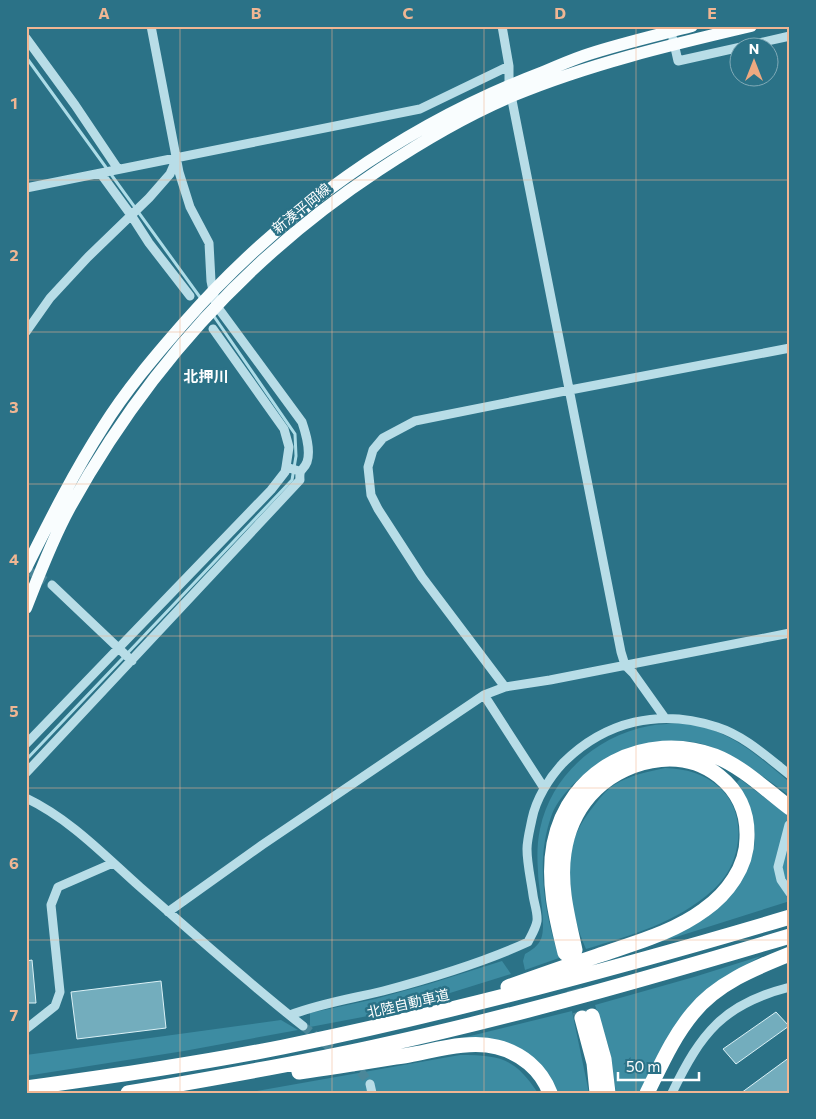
<svg xmlns="http://www.w3.org/2000/svg" width="816" height="1119" viewBox="0 0 816 1119" font-family="Commissioner,'Noto Sans JP',sans-serif">
  <style>
    .green { fill: #3d8ca2 }
    .lines { fill: none; stroke-linecap: round; stroke-linejoin: round }
    .stream { stroke: #addce7; stroke-width: 3 }
    .building { fill: #73adbd; stroke: #dbf1f6 }
    .minor-tunnel { stroke: #4b8799; stroke-width: 9; stroke-dasharray: 9 4.5; stroke-linecap: butt }
    .highway-tunnel { stroke: #4b8799; stroke-width: 15; stroke-dasharray: 15 8; stroke-linecap: butt }
    .minor { stroke: #b8dde7; stroke-width: 9 }
    .major { stroke: #f9fdfe; stroke-width: 12 }
    .highway { stroke: #fff; stroke-width: 15 }
    .grid { fill: none; stroke: #f0b693; stroke-width: 1; stroke-opacity: 0.55 }
    .labels { text-anchor: middle; dominant-baseline: central; stroke-width: 5; stroke-linejoin: round; paint-order: stroke }
    .street-label { font-size: 14px; fill: #fff; stroke: #2b7287 }
    .neighbourhood-label { font-size: 15px; font-weight: bold; fill: #fff; stroke: #2b7287 }
    .neatline { fill: none; stroke: #f0b693; stroke-width: 2 }
    .grid-label { font-size: 16px; text-anchor: middle; font-weight: bold; fill: #f0b693 }
  </style>
  <rect width="100%" height="100%" fill="#2b7287"/>
  <path class="green" d="M 679,723 C 726,727 752,751 787,780 L 790,783 L 790,796 C 763,777 738,756 706,745 C 680,737 646,741 621,751 C 596,762 560,790 551,817 C 535,862 545,914 559,958 L 525,970 L 523,961 L 525,954 C 532,950 538,946 541,939 C 547,924 538,888 538,871 C 537,857 537,843 540,829 C 551,776 596,736 649,726 C 658,724 669,724 679,723 Z
    M 665,768 C 714,769 748,801 736,852 C 732,867 725,879 713,890 C 676,923 632,935 586,949 C 572,919 563,872 574,840 C 578,828 585,817 593,807 C 599,799 606,790 614,785 C 630,775 647,772 665,768 Z
    M 740,779 L 790,817 L 790,901 L 654,944 L 742,878 C 763,844 756,816 737,782 Z
    M 761,956 L 721,981 L 652,1066 L 639,1093 L 616,1093 L 609,1048 L 595,1005 L 694,977 Z
    M 502,961 L 511,974 L 389,1012 L 310,1027 L 310,1013 L 375,999 L 429,984 Z
    M 572,1011 L 589,1093 L 558,1093 L 541,1064 L 454,1040 Z
    M 281,1020 L 298,1030 L 184,1051 L 26,1076 L 26,1055 Z
    M 460,1055 C 500,1055 515,1058 538,1093 L 246,1093 Z"/>
  <g class="lines">
    <path class="stream" d="M 26,57 L 202,300
      M 26,760 L 292,480 L 296,456 L 295,434 L 213,315"/>
  </g>
  <path class="building" d="M 26,917 L 28,949 L 26,949 Z
    M 32,960 L 36,1003 L 26,1003 L 26,961 Z
    M 161,981 L 166,1028 L 77,1039 L 71,992 Z
    M 776,1012 L 789,1026 L 736,1064 L 723,1049 Z
    M 790,1057 L 790,1093 L 741,1093 Z"/>
  <g class="lines">
    <path class="minor-tunnel" d="M 26,569 L 52,585
      M 303,1026 L 340,1055
      M 350,1063 L 361,1072 L 370,1084"/>
    <path class="highway-tunnel" d="M 568,967 L 582,1018"/>
    <path class="minor" d="M 502,26 L 509,66 L 509,85 L 621,652 L 625,665 L 633,673 L 665,718
      M 26,38 L 75,105 L 118,169
      M 673,39 L 678,61 L 790,36
      M 101,174 L 131,215 L 149,243 L 190,296
      M 26,188 L 420,109 L 509,66
      M 213,329 L 284,429 L 289,447 L 286,467
      M 26,332 L 50,298 L 88,257 L 149,198 L 170,174 L 176,160
      M 52,585 L 132,661
      M 505,687 L 422,577 L 378,509 L 371,495 L 368,467 L 373,450 L 383,438 L 415,421 L 570,390 L 790,348
      M 484,695 L 544,788
      M 26,744 L 271,490 L 285,472 L 286,467 L 299,471
      M 26,773 L 300,480 C 299,467 303,472 307,462 C 311,450 306,434 302,422 L 216,305 L 211,281 L 209,243 L 190,207 L 179,172 L 151,26
      M 26,798 C 70,819 104,855 140,887 C 194,934 247,982 303,1026
      M 789,825 L 778,867 L 781,880 L 790,893
      M 168,912 L 262,845 L 484,695 L 505,687 L 550,680 L 790,633
      M 290,1015 C 322,1003 350,999 383,991 C 432,978 482,963 528,942 C 531,936 536,928 537,921 C 538,913 534,903 533,895 C 531,880 527,864 527,849 C 527,840 530,829 532,819 C 536,799 549,778 563,763 C 605,721 660,708 717,727 C 745,736 767,757 790,775
      M 26,1029 L 55,1006 L 60,992 L 51,905 L 58,887 L 113,863
      M 370,1084 L 372,1093
      M 672,1093 C 701,1033 723,1004 790,987"/>
    <path class="major" d="M 26,568 C 50,520 74,472 103,427 C 126,390 155,356 183,324 C 281,212 404,125 543,72 C 558,66 573,59 589,54 C 623,43 658,35 692,26
      M 26,608 C 39,575 52,540 69,509 C 145,371 247,257 379,170 C 421,142 465,116 512,96 C 589,64 670,45 751,26"/>
    <path class="highway" d="M 565,953 C 556,917 547,881 554,844 C 568,769 646,730 715,756 C 743,767 766,790 790,808
      M 508,987 C 538,976 567,966 597,956 C 634,943 673,933 704,910 C 727,894 747,867 747,838 C 748,813 739,792 719,776 C 680,745 621,760 590,795 C 576,811 567,832 564,853 C 559,886 568,918 575,950
      M 592,1016 L 604,1059 L 608,1093
      M 582,1018 L 594,1063 L 597,1093
      M 299,1072 C 336,1067 372,1061 409,1055 C 437,1050 469,1040 497,1047 C 521,1053 541,1069 550,1093
      M 26,1088 C 112,1076 198,1064 283,1047 C 454,1012 622,967 790,917
      M 128,1093 C 210,1079 292,1065 374,1047 C 514,1017 652,977 790,936
      M 647,1093 C 661,1065 673,1037 693,1013 C 717,983 755,968 790,954"/>
  </g>
  <path class="grid" d="M 180,26 L 180,1093M 332,26 L 332,1093M 484,26 L 484,1093M 636,26 L 636,1093M 26,180 L 790,180M 26,332 L 790,332M 26,484 L 790,484M 26,636 L 790,636M 26,788 L 790,788M 26,940 L 790,940"/>
  <g class="labels">
    <g class="street-label">
      <text transform="translate(301 208) rotate(-39)">新湊平岡線</text>
      <text transform="translate(408 1003) rotate(-13)">北陸自動車道</text>
    </g>
    <g class="neighbourhood-label">
      <text x="206" y="376">北押川</text>
    </g>
  </g>
  <rect width="816" height="1119" fill="none" stroke="#2b7287" stroke-width="55"/>
  <g transform="translate(754 62)"><circle r="24" fill="#2b7287" stroke="#80aab7"/>
  <path d="M0-4L9 19L0 12L-9 19Z" fill="#eda980"/>
  <text y="-8" font-size="14" font-weight="bold" text-anchor="middle" fill="#ffffff">N</text>
  </g>
  <path d="M618 1072v8h81v-8" fill="none" stroke="#ffffff" stroke-width="2.5"/>
  <text x="626" y="1072" font-size="15" fill="#ffffff" stroke="#2b7287" stroke-width="4" paint-order="stroke">50 m</text>
  <rect x="28" y="28" width="760" height="1064" class="neatline"/>
  <g class="grid-label">
    <text x="104" y="19">A</text>
    <text x="256" y="19">B</text>
    <text x="408" y="19">C</text>
    <text x="560" y="19">D</text>
    <text x="712" y="19">E</text>
    <text x="14" y="109">1</text>
    <text x="14" y="261">2</text>
    <text x="14" y="413">3</text>
    <text x="14" y="565">4</text>
    <text x="14" y="717">5</text>
    <text x="14" y="869">6</text>
    <text x="14" y="1021">7</text>
  </g>
</svg>
